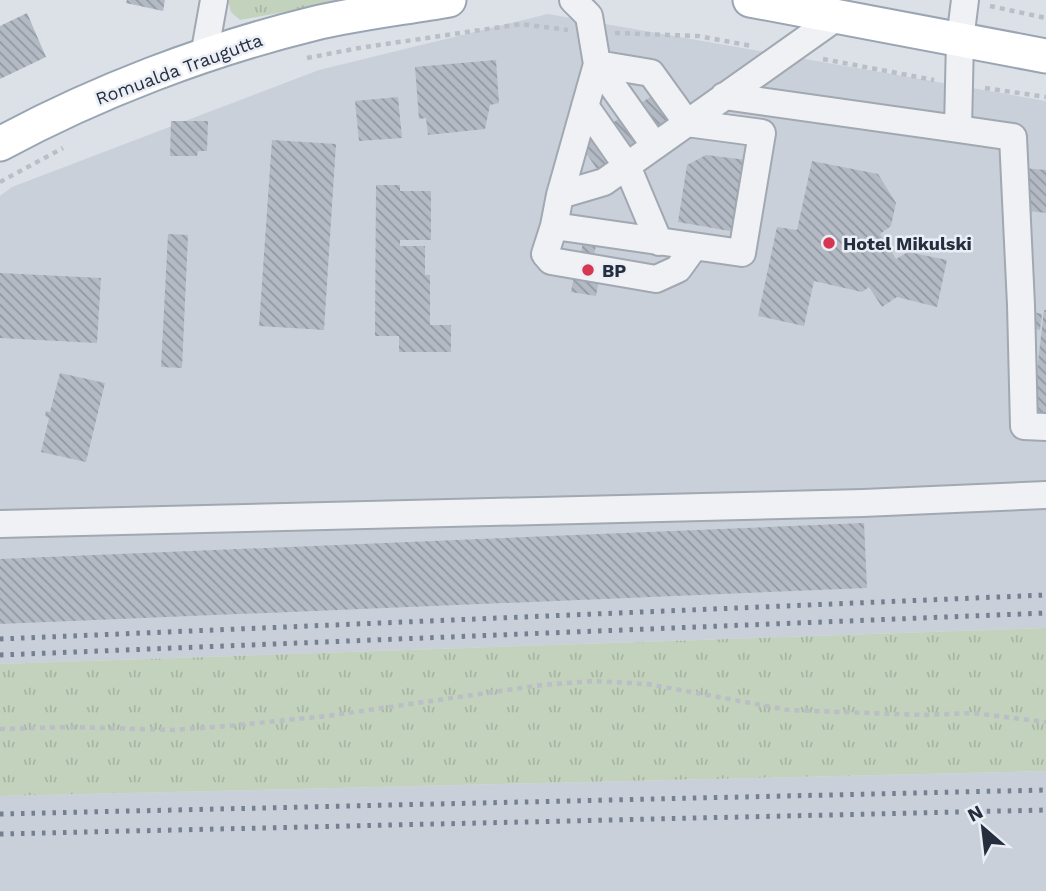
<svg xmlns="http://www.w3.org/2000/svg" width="1046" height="891" viewBox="0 0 1046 891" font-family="'Work Sans',sans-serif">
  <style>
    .built { fill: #cad0da }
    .grass { fill: url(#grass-tufts) }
    .building { fill: url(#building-back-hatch) }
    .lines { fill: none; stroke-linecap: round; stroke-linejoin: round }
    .minor-casing { stroke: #a1a8b1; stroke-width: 30 }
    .major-casing { stroke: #9aa5b4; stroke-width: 37 }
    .path { stroke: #babec6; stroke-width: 4.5; stroke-dasharray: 5 5; stroke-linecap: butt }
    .minor { stroke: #eff1f5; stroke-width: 26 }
    .major { stroke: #fff; stroke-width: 33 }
    .rail { stroke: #748092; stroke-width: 5; stroke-dasharray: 3.5 7; stroke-linecap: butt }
    .poi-dot { fill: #d73650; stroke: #ebeff5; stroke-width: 2.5 }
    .labels { text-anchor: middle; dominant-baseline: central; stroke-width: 5; stroke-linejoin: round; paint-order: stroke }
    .street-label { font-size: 18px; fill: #252e3f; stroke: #ebeff5 }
    .poi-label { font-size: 18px; font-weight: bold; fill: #252e3f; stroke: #ebeff5; text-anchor: start }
  </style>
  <defs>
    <pattern id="grass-tufts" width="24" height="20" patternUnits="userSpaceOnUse" patternTransform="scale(1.75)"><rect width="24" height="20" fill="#c2d2bc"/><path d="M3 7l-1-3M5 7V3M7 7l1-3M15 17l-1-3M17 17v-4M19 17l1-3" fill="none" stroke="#a7b5a3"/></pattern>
    <pattern id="building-back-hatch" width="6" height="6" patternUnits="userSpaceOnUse" patternTransform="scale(1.75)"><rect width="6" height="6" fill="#b3bac4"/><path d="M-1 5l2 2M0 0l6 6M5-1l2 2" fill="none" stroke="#9198a1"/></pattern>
  </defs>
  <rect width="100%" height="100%" fill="#dce1e7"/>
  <path class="built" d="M 548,14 L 1046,101 L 1046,628 L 0,664 L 0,196 L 12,187 L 319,70 Z
    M 1046,771 L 1046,891 L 0,891 L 0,796 Z"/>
  <path class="grass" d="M 228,0 L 348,0 L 240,20 L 231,12 Z
    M 1046,628 L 1046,771 L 0,796 L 0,664 Z"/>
  <path class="building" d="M 127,0 L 165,0 L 163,11 L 126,3 Z
    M 27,13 L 46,57 L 0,79 L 0,26 Z
    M 496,60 L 499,103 L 490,105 L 485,129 L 428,135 L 426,118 L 419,119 L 415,67 Z
    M 673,81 L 691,106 L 598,171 L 581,145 Z
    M 398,97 L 402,138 L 359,141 L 355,101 Z
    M 171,121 L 208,121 L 207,151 L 198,151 L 197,156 L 170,156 Z
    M 272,140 L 336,144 L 324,330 L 259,326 Z
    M 706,155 L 747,160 L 736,232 L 678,222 L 687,165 Z
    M 812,161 L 878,174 L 896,203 L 891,226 L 880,234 L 896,259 L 908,252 L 947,260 L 937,307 L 897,297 L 882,307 L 869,287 L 862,292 L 814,281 L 804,326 L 758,316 L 777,227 L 797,230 Z
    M 1024,168 L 1046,170 L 1046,213 L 1019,210 Z
    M 376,185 L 400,185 L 400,191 L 431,191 L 431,240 L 400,240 L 400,246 L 425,246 L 425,275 L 430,275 L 430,325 L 451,325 L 451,352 L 399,352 L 399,336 L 375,336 Z
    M 168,234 L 188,235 L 182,368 L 161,367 Z
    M 583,242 L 596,245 L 594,255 L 603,257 L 596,296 L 571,292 L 578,253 L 581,253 Z
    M 0,273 L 101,278 L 97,343 L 0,338 Z
    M 1044,310 L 1046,310 L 1046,415 L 1032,414 Z
    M 1033,312 L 1042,314 L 1040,330 L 1031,328 Z
    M 60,373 L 105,383 L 86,462 L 41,452 L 49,418 L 45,416 L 46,411 L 50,412 Z
    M 864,523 L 867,588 L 0,624 L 0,559 Z"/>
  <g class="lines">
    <defs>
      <path id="minor" d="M 573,0 L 589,16 L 597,64 L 560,195 L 554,226 L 742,253 L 762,133 L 687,123 L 651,73 L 597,64
        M 204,56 L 214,0
        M 597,64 L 655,146
        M 724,96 L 958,129 L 960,40 L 965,0
        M 585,106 L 627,166 L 659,242
        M 958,129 L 1013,137 L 1021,305 L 1024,426 L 1046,427
        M 560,195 L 604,182 L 837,17
        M 554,226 L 545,254 L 551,261 L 656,279 L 678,269 L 694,247
        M 0,524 L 863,503 L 1046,495"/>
      <path id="major" d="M 750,0 L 1046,56
        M 0,144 C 96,92 206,50 312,24 C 357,13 404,8 449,0"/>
    </defs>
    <use href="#minor" class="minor-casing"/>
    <use href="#major" class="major-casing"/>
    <path class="path" d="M 990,6 L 1046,18
      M 615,33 L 698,36 L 752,46
      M 307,58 L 359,48 L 521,24 L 568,30
      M 823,59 L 934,80
      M 985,88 L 1046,97
      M 0,182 L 63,148
      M 0,729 L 71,727 L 171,730 L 229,726 L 327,716 L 542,685 L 594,681 L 648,684 L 788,710 L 923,715 L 973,713 L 1046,722"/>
    <use href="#minor" class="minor"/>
    <use href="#major" class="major"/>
    <path class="rail" d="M 0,639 L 1046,595
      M 0,655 L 1046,613
      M 0,814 L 1046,790
      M 0,834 L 1046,810"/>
  </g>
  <g class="poi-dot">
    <circle cx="829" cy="243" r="7"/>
    <circle cx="588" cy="270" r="7"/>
  </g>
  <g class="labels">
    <g class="street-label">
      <text transform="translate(179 69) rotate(-20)">Romualda Traugutta</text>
    </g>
    <g class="poi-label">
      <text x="843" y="243">Hotel Mikulski</text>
      <text x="602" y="270">BP</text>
    </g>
  </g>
  <g transform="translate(983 828) rotate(332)" stroke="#ebeff5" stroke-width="5" paint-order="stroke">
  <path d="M0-5L12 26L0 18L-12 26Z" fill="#252e3f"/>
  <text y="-10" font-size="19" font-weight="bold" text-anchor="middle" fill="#252e3f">N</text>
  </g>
</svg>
